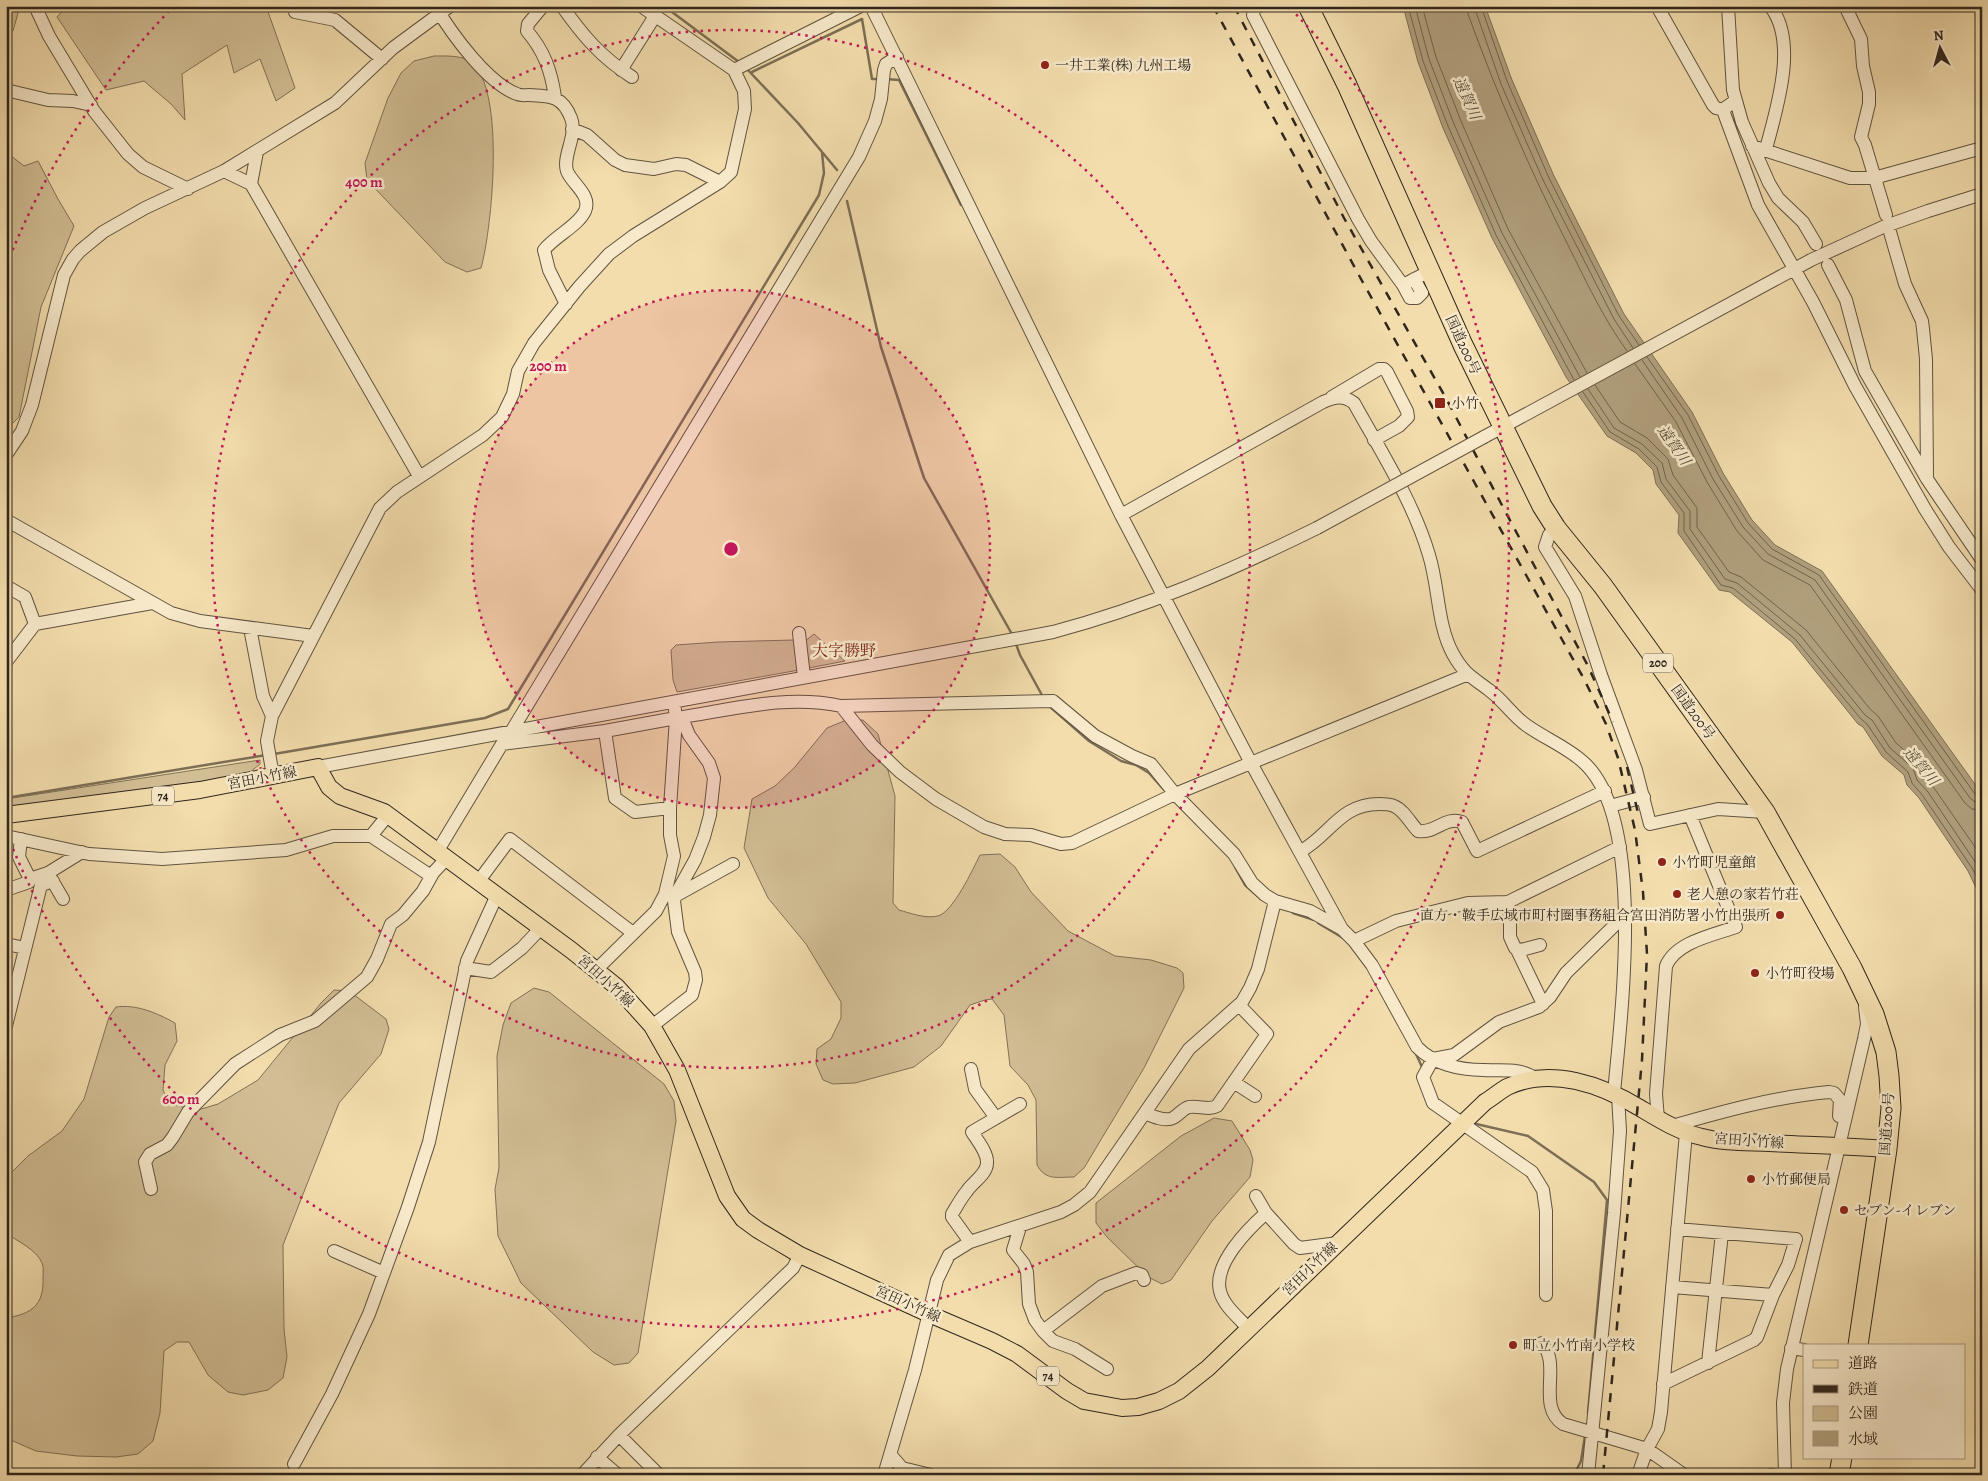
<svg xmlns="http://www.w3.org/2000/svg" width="1988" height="1481" viewBox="0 0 1988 1481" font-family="Alegreya,'Noto Serif JP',serif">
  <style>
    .green { fill: #d2be95; stroke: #807259 }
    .water { fill: #b09f7c; stroke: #7c6f56 }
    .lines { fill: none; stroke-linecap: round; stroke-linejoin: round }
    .shore { stroke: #70624c; stroke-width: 1 }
    .stream { stroke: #7c6f56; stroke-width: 2.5 }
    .minor-casing { stroke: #605441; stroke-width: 14 }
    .major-casing { stroke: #2f261d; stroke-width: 18 }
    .highway-casing { stroke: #2f261d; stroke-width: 21 }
    .minor { stroke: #f7e9ca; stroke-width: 12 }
    .major { stroke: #f3ddad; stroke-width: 16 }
    .highway { stroke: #f3ddad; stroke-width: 19 }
    .rail { stroke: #2f261d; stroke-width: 2.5; stroke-dasharray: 9 9; stroke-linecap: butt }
    .minor-bridge-casing { stroke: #605441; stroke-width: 14; stroke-linecap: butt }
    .minor-bridge { stroke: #f7e9ca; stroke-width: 12 }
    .ring { fill: none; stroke: #c2185b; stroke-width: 2.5; stroke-dasharray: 2.5 5 }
    .poi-dot { fill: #8f2418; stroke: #f7e9ca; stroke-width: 2 }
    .labels { text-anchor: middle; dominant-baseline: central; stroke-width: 5; stroke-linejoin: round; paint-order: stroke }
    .shield { fill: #f7e9ca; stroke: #6b6051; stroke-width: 1 }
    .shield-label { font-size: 12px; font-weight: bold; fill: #2f261d }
    .poi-label { font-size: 14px; fill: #2f261d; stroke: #f7e9ca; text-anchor: start }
    .street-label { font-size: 14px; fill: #2f261d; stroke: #f7e9ca }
    .water-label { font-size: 15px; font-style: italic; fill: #5c503e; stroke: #f7e9ca }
    .quarter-label { font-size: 16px; fill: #7a1f14; stroke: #f7e9ca }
    .centre { fill: #c2185b; stroke: #f7e9ca; stroke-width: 2.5 }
    .ring-label { font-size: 15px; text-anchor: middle; font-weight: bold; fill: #c2185b; stroke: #f7e9ca; stroke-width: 5; stroke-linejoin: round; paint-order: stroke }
  </style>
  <rect width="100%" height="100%" fill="#f3ddad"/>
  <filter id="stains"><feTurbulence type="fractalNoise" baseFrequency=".004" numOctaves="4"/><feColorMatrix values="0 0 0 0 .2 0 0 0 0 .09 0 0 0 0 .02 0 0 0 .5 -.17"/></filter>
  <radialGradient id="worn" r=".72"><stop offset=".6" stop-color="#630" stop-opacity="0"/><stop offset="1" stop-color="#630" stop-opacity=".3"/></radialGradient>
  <path class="green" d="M 6,6 L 20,6 L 13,31 L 6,29 Z
    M 67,6 L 266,6 L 295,88 L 276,101 L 260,59 L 234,73 L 227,45 L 182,74 L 185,120 L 171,104 L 144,81 L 106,90 L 57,17 Z
    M 434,56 C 445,56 462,55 471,62 C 506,89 492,229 481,268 L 467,272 L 445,262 L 367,180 L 365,163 L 388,98 L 401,73 L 414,61 Z
    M 6,152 L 24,166 L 38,161 L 58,199 L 74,226 L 41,307 L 19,417 L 6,430 Z
    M 814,634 L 845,661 L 809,668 L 804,642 Z
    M 794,640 L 799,670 L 677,692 L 673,680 L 671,650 L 676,645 L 718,642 Z
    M 863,720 L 878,734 L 895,796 L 893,903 L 899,910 C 910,913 925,919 938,916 C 953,912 973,869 980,855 L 1000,854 L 1015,867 L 1031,892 L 1068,931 L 1115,956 L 1151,960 L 1177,968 L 1183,973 L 1184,988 L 1144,1068 L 1084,1168 L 1074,1177 C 1057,1177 1046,1181 1037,1165 L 1036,1100 L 1028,1085 L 1010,1066 L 1004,1015 L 992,999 L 985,1000 L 970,1005 L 941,1046 L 914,1067 L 855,1083 L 833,1084 L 823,1080 L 816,1064 L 817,1049 L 831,1039 L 841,1018 L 841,1002 L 806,944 L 768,898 L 744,848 L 752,799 L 775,786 L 794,768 L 827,728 L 844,721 Z
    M 260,760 L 260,764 L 249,773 L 199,785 L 6,811 L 6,799 Z
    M 534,988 L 549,992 L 664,1084 L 674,1101 L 676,1121 L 638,1353 L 629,1363 L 614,1365 L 593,1352 L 521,1283 L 498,1236 L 495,1189 L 499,1168 L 497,1056 L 503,1025 L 511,1003 Z
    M 334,990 L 349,991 L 386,1019 L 389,1029 L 381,1054 L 339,1103 L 283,1245 L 284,1329 L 287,1357 L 283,1378 L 268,1390 L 243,1395 L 228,1392 L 208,1375 L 189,1342 L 177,1342 L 164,1351 L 160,1413 L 153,1441 L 138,1454 L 116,1457 L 77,1456 L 36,1451 L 6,1438 L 6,1318 C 32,1314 44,1305 43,1278 C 43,1273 44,1267 42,1263 C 37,1250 17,1241 6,1233 L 6,1178 L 28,1156 L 62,1131 L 84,1099 L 109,1017 L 116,1007 C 136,1004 157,1013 175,1023 L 177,1041 L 165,1065 L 163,1090 L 169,1104 L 198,1110 L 218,1104 L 258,1080 L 321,1003 Z
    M 1214,1118 L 1232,1121 L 1250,1150 L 1253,1160 L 1250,1177 L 1212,1221 L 1171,1280 L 1162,1284 L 1148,1277 L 1107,1237 L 1096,1223 L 1096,1203 L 1181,1136 Z"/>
  <path class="water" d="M 1403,6 L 1485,6 L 1512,80 L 1554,176 L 1624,314 L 1692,412 L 1723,473 L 1752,520 L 1775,545 L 1822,571 L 1982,794 L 1982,900 L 1968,871 L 1919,798 L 1907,785 L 1904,775 L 1882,756 L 1863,727 L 1858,724 L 1792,642 L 1730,592 L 1719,590 L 1678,533 L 1679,515 L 1656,484 L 1653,470 L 1636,453 L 1607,436 L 1566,377 L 1492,238 L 1443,128 L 1418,62 Z"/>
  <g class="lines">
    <path class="shore" d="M 1408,6 L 1423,61 L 1448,126 L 1496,235 L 1574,380
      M 1415,6 L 1429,59 L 1454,124 L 1502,233 L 1580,377
      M 1422,6 L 1436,57 L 1461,121 L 1508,229 L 1587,373
      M 1467,6 L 1468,14 C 1497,94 1530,170 1568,245 C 1586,281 1603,318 1627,351
      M 1474,6 L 1501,84 L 1543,180 L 1614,319 L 1633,348
      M 1481,6 L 1507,81 L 1549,178 L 1619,316 L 1639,345
      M 1647,357 L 1688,415 L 1719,476 L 1748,523 L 1772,549 L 1819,575 L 1975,794 L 1982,797
      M 1642,360 L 1682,418 L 1713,479 L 1743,527 L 1768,554 L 1815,580 L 1970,798 L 1975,802 L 1982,803
      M 1635,364 L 1676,422 L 1707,482 L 1737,531 L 1763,560 L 1810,585 L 1965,803 L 1972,809 L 1982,810
      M 1595,385 L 1620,422 L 1647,438 L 1668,459 L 1673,475 L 1697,508 L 1697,527 L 1729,572 L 1741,577 L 1806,630 L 1870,709 L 1878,716 L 1896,743 L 1919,763 L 1924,777 L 1934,788 L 1982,857
      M 1588,389 L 1614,428 L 1642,444 L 1662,463 L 1666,479 L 1690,511 L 1690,529 L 1725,579 L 1737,583 L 1800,635 L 1865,715 L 1872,720 L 1890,748 L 1913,768 L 1917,780 L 1928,792 L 1982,872
      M 1583,392 L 1610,432 L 1639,449 L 1657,467 L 1661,482 L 1684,513 L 1684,531 L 1721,585 L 1733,588 L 1795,639 L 1861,719 L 1867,724 L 1886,752 L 1908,772 L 1912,783 L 1923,796 L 1972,868 L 1982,887"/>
    <path class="stream" d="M 664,6 L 739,62
      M 747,69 L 798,123 L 837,170
      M 752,72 L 862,19 L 872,79 L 878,79
      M 886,79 L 899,80 L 961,205
      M 847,201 L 881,347 L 924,478 L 1013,636
      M 1016,644 L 1020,655 L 1043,697
      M 1048,705 L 1089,741 L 1121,761 L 1136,765 L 1149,773 L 1165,791
      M 274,754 L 485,718 L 508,709 L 819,195 L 824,173 L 822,152
      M 6,798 L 266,755
      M 1235,867 L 1245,885 L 1261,899
      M 1293,913 L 1314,920
      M 1318,923 L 1343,938
      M 1416,1054 L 1422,1067
      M 1472,1123 L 1528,1136 L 1594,1182 L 1607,1200 L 1588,1413
      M 1574,1475 L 1581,1461 L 1585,1436"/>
    <defs>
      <path id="minor" d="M 35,6 L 49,36 L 94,111 L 128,154 L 143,167 L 188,189
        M 435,6 C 452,34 487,83 517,94 C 521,96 525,95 529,95 C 550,96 562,95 571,118 C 578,135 562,156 567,171 C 572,184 592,195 585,211 C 578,226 555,236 544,250 L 549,270 L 566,304
        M 543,6 L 528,24 L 527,31 C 544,51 551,70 555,97
        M 562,6 C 583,36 601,57 632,77
        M 871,6 L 1121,515 L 1251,763 L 1342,929
        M 1259,6 L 1254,9 L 1253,15 L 1358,219 L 1371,241 L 1403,285 L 1430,271
        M 1657,6 L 1713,105 L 1716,108 L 1724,110
        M 1728,6 L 1733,90 L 1742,122 L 1769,183 L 1778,198 L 1803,222 L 1816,244
        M 1845,6 L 1861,39 L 1863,66 L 1869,92 L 1869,104 L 1861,137 L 1865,145 L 1886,215
        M 295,12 L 335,20 L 382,59
        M 621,70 L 655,16
        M 734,70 L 861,6
        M 10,91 L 48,100 L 73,101 L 91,105
        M 1735,101 L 1725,108 L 1724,113 L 1758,205 L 1813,302 L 1855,386 L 1925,509 L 1949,547 L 1982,590
        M 572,129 L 587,135 L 615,160 L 625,165 L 654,169 L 676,164 L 686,165 L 720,182
        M 1752,146 L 1850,178 L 1874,178 L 1982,148
        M 1766,149 C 1776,110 1799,42 1770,6
        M 224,171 L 251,184 L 419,476
        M 251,184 L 257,152
        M 1890,232 L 1905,284 L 1922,321 L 1923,329 L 1926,359 L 1927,476
        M 1828,265 L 1846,300 L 1865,371 L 1927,479 L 1982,560
        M 1403,285 L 1410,298 L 1417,298 L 1422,293 L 1414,279
        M 1332,397 L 1379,369 L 1384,369 L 1387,372 L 1407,411 L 1408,417 L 1399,426 L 1374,440
        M 1484,437 L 1811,260 L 1883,227 L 1928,211 L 1982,194
        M 6,455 L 22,431 L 32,405 L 64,275 L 73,259 L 80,251 L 103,232 L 145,208 L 224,171 L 335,103 L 393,48 L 450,6
        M 1121,515 L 1323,402 C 1335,397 1343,395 1354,403 C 1381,452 1413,501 1429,555 C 1439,587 1437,625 1453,654 C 1464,674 1472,677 1489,690 C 1503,700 1512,715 1526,725 C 1544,738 1565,746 1582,761 C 1647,816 1621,1015 1614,1093
        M 6,520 L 171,613 L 200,621 L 313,636
        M 1556,528 L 1549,535 L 1545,547 L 1575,596 L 1601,675 L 1636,770 L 1650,824 L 1718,809 L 1765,812
        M 6,586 L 25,597 L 35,624 L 152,603
        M 250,628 L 263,696 L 272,716
        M 799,633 L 804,677
        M 6,662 L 35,624
        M 674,702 L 676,718 C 730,710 786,694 841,706 L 1053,701 L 1095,736 L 1132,756 L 1151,764 L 1175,794 L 1234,854 L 1252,883 L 1265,895 L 1275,901 L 1310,911 L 1342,929 L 1354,941 L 1372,965 L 1417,1047 C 1433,1064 1460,1070 1483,1070 C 1501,1071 1520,1067 1536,1079
        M 841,706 L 872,745 L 900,772 L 936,799 L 984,827 L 1005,834 L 1031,835 L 1061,844 L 1072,843 L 1175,794 L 1466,675
        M 605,731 L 615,798 L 635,812 L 670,808
        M 511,732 L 859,157 L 875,121 L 881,99 L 884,70 L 886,64 L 897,57
        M 318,767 L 1053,632 C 1147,607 1230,571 1317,528
        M 273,776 L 267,741 L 272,716 L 380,508 L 397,492 L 483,435 L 502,417 L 513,394 L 518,371 L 534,343 L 579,287 L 609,254 L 633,236 L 720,182 L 731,172 L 745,109 L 744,91 L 734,70 L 641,6
        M 1610,806 L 1644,797
        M 6,836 L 89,854 L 162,859 L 286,850 L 333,836 L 371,836 L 388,815
        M 371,836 L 431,876
        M 21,839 L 19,857 L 30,879 L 48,873 L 82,852
        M 1301,851 C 1330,835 1340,804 1379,804 C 1383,804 1390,804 1394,806 C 1404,810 1411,824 1418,831 C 1435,834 1445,816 1462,822 L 1477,851 L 1605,791
        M 437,852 L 502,744 L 605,731 L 676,718 L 670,808 L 670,835 L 674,856 L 665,894 L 656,911 L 596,970
        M 49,875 L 63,899
        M 478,882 L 510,839 L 633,933
        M 6,890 L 29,882 L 30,879
        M 677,895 L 733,864
        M 1506,902 L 1510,916 L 1510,937 L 1515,948 L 1521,950 L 1540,945
        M 1354,941 L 1396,921 L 1468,903 L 1508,902 L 1620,847
        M 6,944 L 25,948
        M 1517,950 L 1543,1004
        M 465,968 L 491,972 L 522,948 L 541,928
        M 6,1026 L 41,885 L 53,881
        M 652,1026 L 692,995 L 696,980 L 695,972 L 678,932 L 674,901 L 676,894 L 695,860 L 704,837 L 710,815 L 714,778 L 709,763 L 689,735 L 682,718
        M 971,1069 L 975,1089 L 996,1118
        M 1235,1083 L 1255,1096
        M 1145,1113 C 1152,1116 1165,1122 1173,1118 C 1179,1115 1182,1109 1189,1107 C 1199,1105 1208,1111 1217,1106 L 1267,1034 L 1239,1005
        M 1658,1119 L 1656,1094 L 1666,966 C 1676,942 1713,935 1736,927 L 1690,815
        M 1672,1126 C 1724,1111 1775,1097 1829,1092 L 1834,1093 L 1840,1100 L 1839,1116
        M 151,1189 L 145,1162 L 150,1154 L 167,1145 L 173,1137 L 188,1112 L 235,1064 L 280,1035 L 315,1021 L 367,977 L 377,959 L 391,924 L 403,915 L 423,891 L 433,873 L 446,859
        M 1266,1213 L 1294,1244 L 1300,1248 L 1338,1243
        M 1020,1227 L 1013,1250 L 1024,1264 L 1027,1272 L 1029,1304 L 1035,1320 L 1043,1331 L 1053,1341 L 1075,1349 L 1107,1369
        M 970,1242 L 952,1217 L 952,1214 C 957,1206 961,1198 967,1191 C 973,1182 987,1174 987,1163 C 988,1153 977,1140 972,1132 L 1020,1104
        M 334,1251 L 384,1273
        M 1672,1287 L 1773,1295
        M 1546,1295 L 1546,1211 L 1543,1190 L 1532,1172 L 1433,1103 L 1423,1077 L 1433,1059 L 1454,1055 L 1499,1022 L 1539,1007 L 1550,997 L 1566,973 L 1625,915
        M 1248,1328 C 1238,1317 1223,1305 1220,1291 C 1213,1264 1248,1229 1266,1213 L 1256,1196
        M 1043,1331 L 1102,1286 L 1136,1273 L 1142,1275 L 1144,1280
        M 1542,1343 C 1562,1365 1536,1406 1563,1424 L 1647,1449 L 1684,1475
        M 1791,1348 L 1804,1350
        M 1708,1363 L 1722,1233
        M 1663,1384 L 1754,1340 L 1757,1337 L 1773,1295 L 1788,1265 L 1796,1239 L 1677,1229
        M 619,1435 L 659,1475
        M 890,1454 L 902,1468 L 931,1475
        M 597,1457 L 618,1475
        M 294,1464 L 332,1394 L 369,1314 L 408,1207 L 429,1142 L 467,961 L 497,895
        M 582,1475 L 619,1435 L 793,1268 L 800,1255
        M 884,1475 L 915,1370 L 937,1280 L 949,1255 L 970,1242 L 1061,1212 L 1074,1205 L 1090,1192 L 1189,1049 L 1242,1002 L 1250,988 L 1258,969 L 1275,901
        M 1588,1475 L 1614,1213 L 1620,1131 L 1618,1095
        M 1638,1475 L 1647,1449 L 1658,1429 L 1661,1412 L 1686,1133
        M 1771,1475 L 1785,1473
        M 1785,1475 L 1783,1403 L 1787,1369 L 1864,1039 L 1867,1024 L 1865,1007"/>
      <path id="major" d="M 6,815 L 200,790 L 318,767 L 329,787 L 340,796 L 384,812 L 571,950 L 617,987 L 652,1026 L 677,1070 L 727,1196 L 743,1219 L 758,1230 L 800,1255 L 929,1314 L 992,1341 L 1017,1354 L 1067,1391 L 1084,1401 L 1122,1408 L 1138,1407 L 1159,1401 L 1179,1391 L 1208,1368 L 1485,1102 C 1493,1097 1500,1091 1507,1087 C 1551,1066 1602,1085 1640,1108 C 1660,1120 1679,1132 1702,1137 C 1723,1143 1747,1142 1769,1143 C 1809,1145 1848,1146 1887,1149"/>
      <path id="highway" d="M 1308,6 L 1347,85 L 1463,345 L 1542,506 L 1556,528 L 1603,586 L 1765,812 L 1852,968 L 1874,1014 L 1886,1052 L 1889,1076 L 1891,1108 L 1887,1149 L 1858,1345
        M 1839,1475 L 1842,1457"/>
    </defs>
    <use href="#minor" class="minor-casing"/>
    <use href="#major" class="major-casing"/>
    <use href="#highway" class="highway-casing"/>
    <use href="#minor" class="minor"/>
    <use href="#major" class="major"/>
    <use href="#highway" class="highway"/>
    <path class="rail" d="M 1213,6 L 1361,279 L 1584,679 L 1606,724 L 1618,758 L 1635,830 L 1643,892 L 1647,954 L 1642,1060 L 1603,1475
      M 1234,6 L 1344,218 L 1447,400 L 1505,511 L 1588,666 L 1613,722
      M 1627,767 L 1638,813"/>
    <defs>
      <path id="minor-bridge" d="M 1317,528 L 1484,437"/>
    </defs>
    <use href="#minor-bridge" class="minor-bridge-casing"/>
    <use href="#minor-bridge" class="minor-bridge"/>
  </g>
  <circle cx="731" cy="549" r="259" fill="#c2185b" fill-opacity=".12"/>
  <g class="ring">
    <circle cx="731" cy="549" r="259"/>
    <circle cx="731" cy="549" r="519"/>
    <path d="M7 264A778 778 0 0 1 171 9M1291 9A778 778 0 1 1 7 834"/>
  </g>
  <g class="poi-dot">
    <circle cx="1045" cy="65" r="5"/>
    <rect x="1434" y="397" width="12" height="12" rx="2.5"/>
    <circle cx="1662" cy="862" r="5"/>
    <circle cx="1677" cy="894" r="5"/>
    <circle cx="1780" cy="915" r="5"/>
    <circle cx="1755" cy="973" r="5"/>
    <circle cx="1751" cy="1179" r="5"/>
    <circle cx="1844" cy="1210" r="5"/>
    <circle cx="1513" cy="1345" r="5"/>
  </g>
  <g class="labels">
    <g class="shield">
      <rect x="1643" y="653.5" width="30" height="19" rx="4"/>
      <rect x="152" y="786.5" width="22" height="19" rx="4"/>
      <rect x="1037" y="1366.5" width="22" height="19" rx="4"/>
    </g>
    <g class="shield-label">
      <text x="1658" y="663">200</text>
      <text x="163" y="796">74</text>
      <text x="1048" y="1376">74</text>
    </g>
    <g class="poi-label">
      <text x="1055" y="65">一井工業(株) 九州工場</text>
      <text x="1451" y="403">小竹</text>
      <text x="1672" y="862">小竹町児童館</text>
      <text x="1687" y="894">老人憩の家若竹荘</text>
      <text x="1770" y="915" text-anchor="end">直方・鞍手広域市町村圏事務組合宮田消防署小竹出張所</text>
      <text x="1765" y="973">小竹町役場</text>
      <text x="1761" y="1179">小竹郵便局</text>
      <text x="1854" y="1210">セブン-イレブン</text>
      <text x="1523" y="1345">町立小竹南小学校</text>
    </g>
    <g class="street-label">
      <text transform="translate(1463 345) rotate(65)">国道200号</text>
      <text transform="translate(1693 712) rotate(54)">国道200号</text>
      <text transform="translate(262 778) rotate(-11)">宮田小竹線</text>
      <text transform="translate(606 981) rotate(42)">宮田小竹線</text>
      <text transform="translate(1887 1124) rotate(-86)">国道200号</text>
      <text transform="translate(1749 1141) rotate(4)">宮田小竹線</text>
      <text transform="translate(1310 1269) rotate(-44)">宮田小竹線</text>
      <text transform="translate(908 1304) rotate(24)">宮田小竹線</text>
    </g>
    <g class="water-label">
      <text transform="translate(1467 98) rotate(66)">遠賀川</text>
      <text transform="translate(1674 445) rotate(55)">遠賀川</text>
      <text transform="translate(1921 766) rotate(50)">遠賀川</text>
    </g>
    <g class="quarter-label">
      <text x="844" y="651">大字勝野</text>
    </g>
  </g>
  <circle cx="731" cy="549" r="8" class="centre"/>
  <g class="ring-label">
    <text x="364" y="187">400 m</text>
    <text x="548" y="371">200 m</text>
    <text x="181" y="1104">600 m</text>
  </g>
  <rect width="1988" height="1481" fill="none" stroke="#f3ddad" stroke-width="25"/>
  <rect x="8" y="8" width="1973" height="1466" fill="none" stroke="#2f261d" stroke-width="2.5"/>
  <rect x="12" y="12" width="1963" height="1456" fill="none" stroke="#2f261d"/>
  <rect x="1803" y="1344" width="162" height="115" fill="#f7e9ca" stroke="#a79b85"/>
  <rect x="1813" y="1360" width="25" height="8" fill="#f3ddad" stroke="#a79b85"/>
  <text x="1848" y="1368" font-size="15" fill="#2f261d">道路</text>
  <rect x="1813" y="1385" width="25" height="8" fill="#2f261d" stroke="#a79b85"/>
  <text x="1848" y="1394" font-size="15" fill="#2f261d">鉄道</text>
  <rect x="1813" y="1406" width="25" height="15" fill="#d2be95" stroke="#a79b85"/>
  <text x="1848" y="1418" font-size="15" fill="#2f261d">公園</text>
  <rect x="1813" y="1431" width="25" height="15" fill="#b09f7c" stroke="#a79b85"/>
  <text x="1848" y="1444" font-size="15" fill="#2f261d">水域</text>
  <g transform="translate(1940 48) rotate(354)" stroke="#f7e9ca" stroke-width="4" paint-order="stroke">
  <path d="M0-4L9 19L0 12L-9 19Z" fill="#2f261d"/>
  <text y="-8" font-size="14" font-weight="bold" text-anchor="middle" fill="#2f261d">N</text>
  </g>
  <rect width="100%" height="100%" filter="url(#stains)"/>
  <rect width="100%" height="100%" fill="url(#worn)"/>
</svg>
